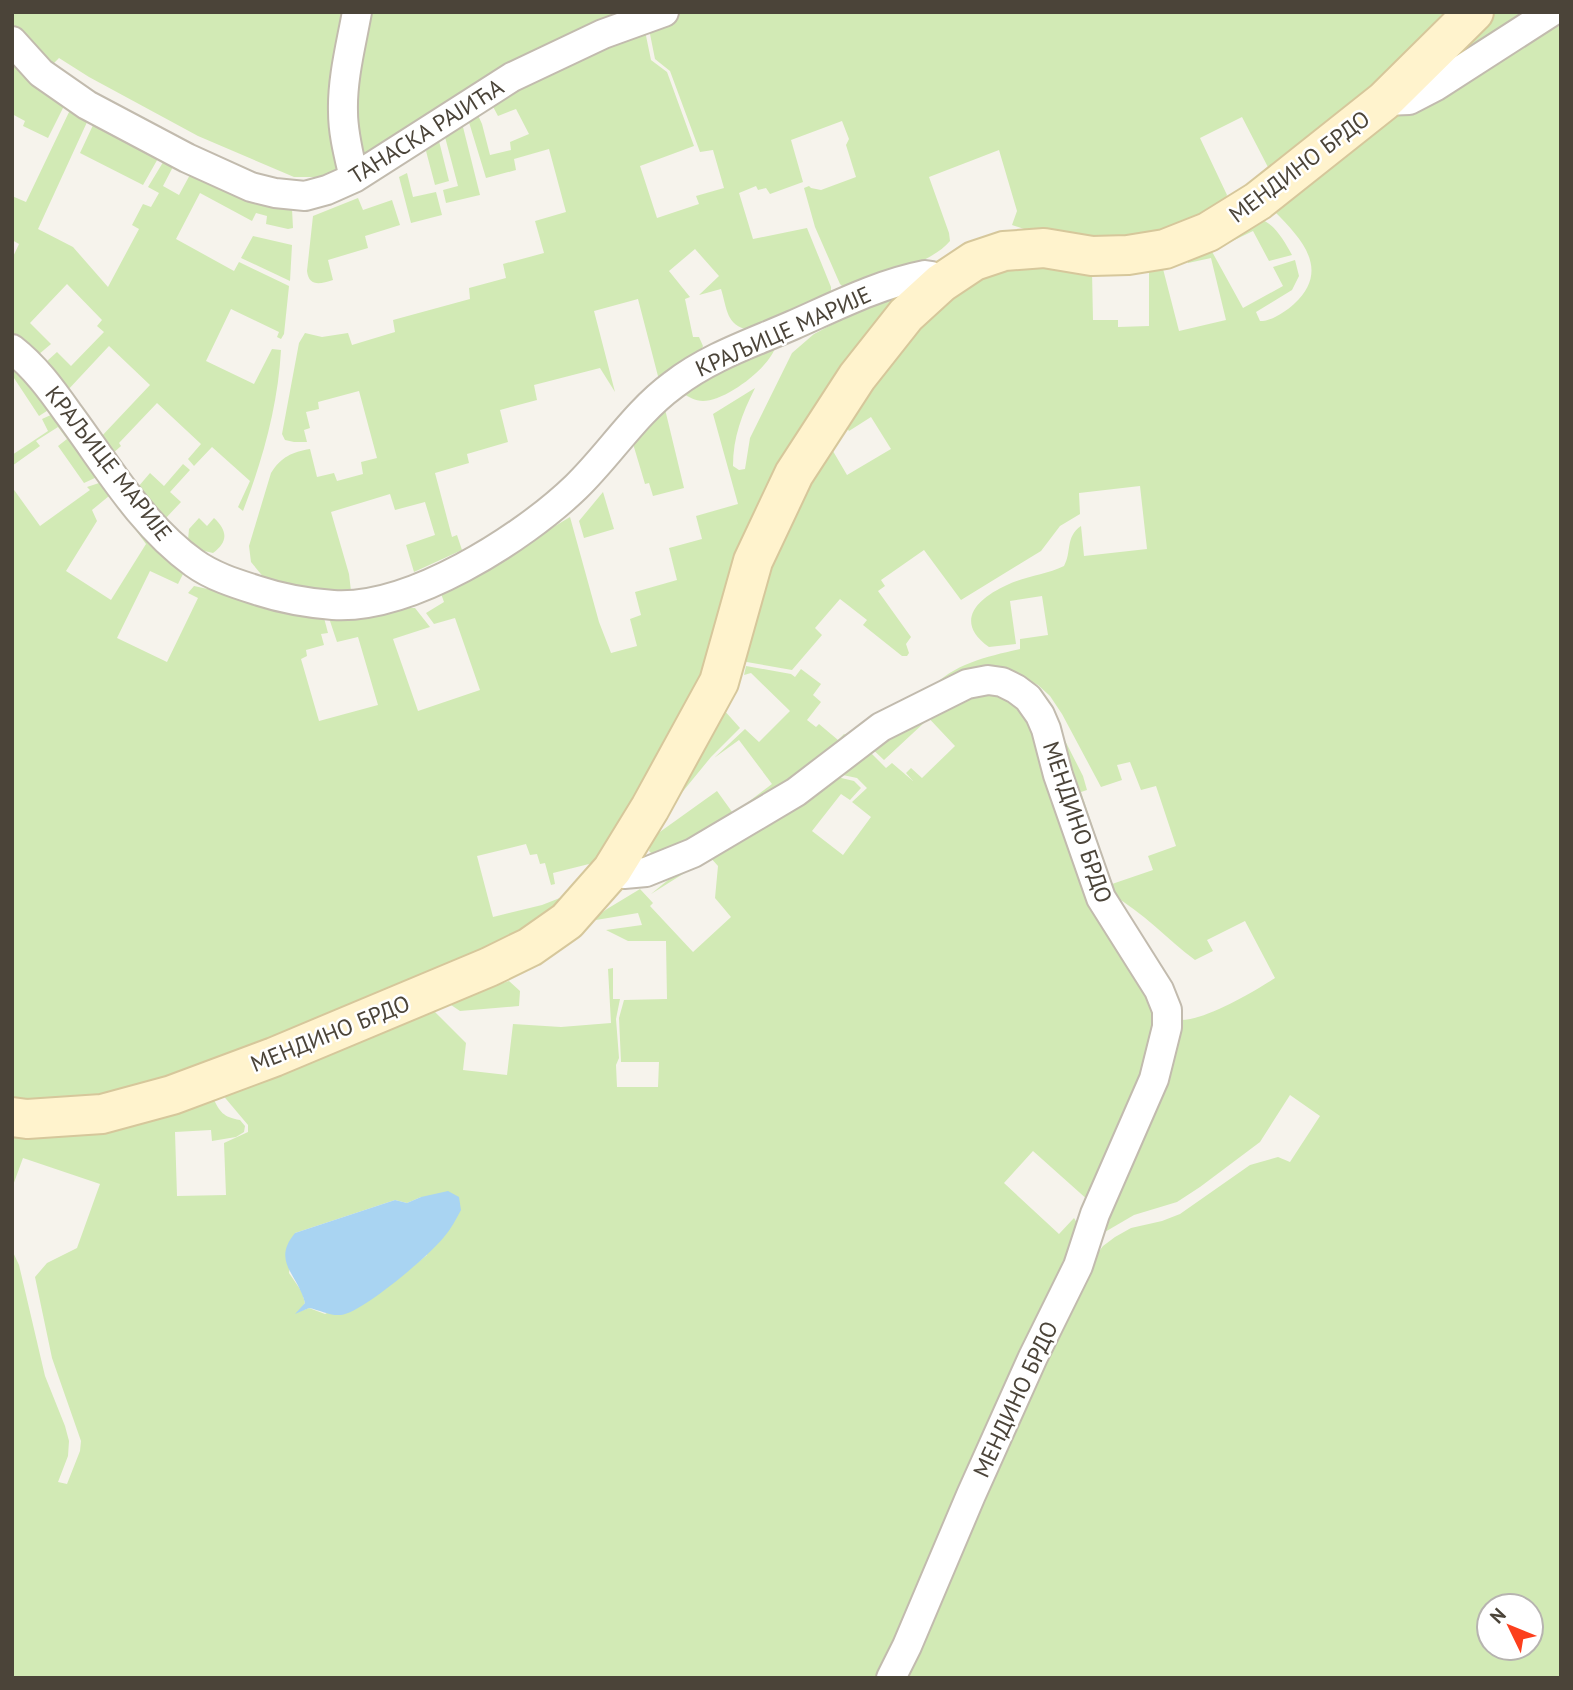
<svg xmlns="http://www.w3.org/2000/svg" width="1573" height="1690" viewBox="0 0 1573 1690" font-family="'PT Sans',sans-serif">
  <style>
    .green { fill: #d2eab5; fill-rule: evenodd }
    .water { fill: #a9d4f2 }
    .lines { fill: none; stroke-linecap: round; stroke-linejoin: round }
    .street-casing { stroke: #c2bbae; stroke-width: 32 }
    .secondary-casing { stroke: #d6c79b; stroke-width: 42 }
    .street { stroke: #fff; stroke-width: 28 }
    .secondary { stroke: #fff3cd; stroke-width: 38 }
    .labels { text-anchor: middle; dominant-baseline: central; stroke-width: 5; stroke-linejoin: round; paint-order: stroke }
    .street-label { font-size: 23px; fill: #4b4439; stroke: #fff }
  </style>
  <rect width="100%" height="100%" fill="#f6f3ec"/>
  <path class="green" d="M 12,12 L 350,12 L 345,168 L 335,177 L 294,177 L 198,136 L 89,77 L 59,58 L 52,65 L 16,28 L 12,22 Z
    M 363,12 L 649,12 L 366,154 L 358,153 L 360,133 L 354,125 Z
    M 683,12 L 1454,12 L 1422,45 L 1270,171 L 1242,117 L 1200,138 L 1227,195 L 1220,209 L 1136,239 L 1039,234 L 1012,225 L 1017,211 L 999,150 L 929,177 L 949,233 L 950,241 C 930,265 874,278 844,288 L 840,284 L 815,227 L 804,188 L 809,186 L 811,188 L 821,190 L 856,177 L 846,145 L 849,139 L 842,121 L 791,140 L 803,182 L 770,194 L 766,188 L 758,190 L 756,186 L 739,193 L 753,239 L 807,228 L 831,287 L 831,293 L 749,330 C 726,326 727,308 721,289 L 699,295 L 719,276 L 695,249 L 669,271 L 690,297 L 685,299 L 693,337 L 699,337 L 703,346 L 700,353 L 659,380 L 638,299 L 594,311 L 615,392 L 600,368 L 534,385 L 537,400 L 500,410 L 508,442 L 467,454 L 469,463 L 435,473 L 452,537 L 457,535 L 462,550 L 414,572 L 406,545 L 435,535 L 425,502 L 395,510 L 390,494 L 331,512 L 349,574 L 351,591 L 300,589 L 265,579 L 251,562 L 249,546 L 271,473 C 281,457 292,452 310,449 L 317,477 L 334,473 L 337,481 L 363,474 L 361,462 L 377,458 L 359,391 L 318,402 L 319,409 L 306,412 L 310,428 L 304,430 L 307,442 L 294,442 L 285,440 L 282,434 L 299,343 L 305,333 L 322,337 L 348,333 L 352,345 L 395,332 L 393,320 L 470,299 L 469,288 L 506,278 L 503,264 L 544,253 L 535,221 L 566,212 L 549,149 L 514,159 L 516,170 L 486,178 L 468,119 L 477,113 L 482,124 L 490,155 L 511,150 L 510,142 L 529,134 L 516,109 L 498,116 L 490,101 L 644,26 L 651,60 L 667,72 L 694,146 L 640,166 L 657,218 L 699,204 L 696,196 L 724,188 L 713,150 L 700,152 L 670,71 L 655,59 L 648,24 Z
    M 1495,12 L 1535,12 L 1450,64 L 1480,27 Z
    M 1561,16 L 1561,1678 L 897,1678 L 1089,1265 L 1103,1246 L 1115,1237 L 1131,1228 L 1162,1221 L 1180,1214 L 1250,1165 L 1278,1157 L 1290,1162 L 1320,1116 L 1290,1095 L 1260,1142 L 1200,1187 L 1177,1202 L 1134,1215 L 1098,1236 L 1181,1020 C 1205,1020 1253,992 1275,978 L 1245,921 L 1207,940 L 1213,951 L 1195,960 C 1167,939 1143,912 1112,895 L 1053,717 L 1083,776 L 1087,790 L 1081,792 L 1112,884 L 1153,870 L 1148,856 L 1176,846 L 1156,786 L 1141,790 L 1130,762 L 1117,765 L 1122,780 L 1101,787 L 1062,714 L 1050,696 L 1038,685 L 1012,673 L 931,689 C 952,664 989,656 1020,649 L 1020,639 L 1048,635 L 1042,596 L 1010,601 L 1016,644 L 989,647 C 954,622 976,599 1007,585 C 1025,576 1046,575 1064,566 C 1072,552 1065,537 1081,526 L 1084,556 L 1147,549 L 1140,486 L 1079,493 L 1080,514 L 1060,526 L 1041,551 L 961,600 L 924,550 L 881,580 L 885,586 L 878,591 L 911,637 L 906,644 L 909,653 L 907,656 L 902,656 L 863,625 L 867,620 L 840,599 L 815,628 L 822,635 L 792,670 L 741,661 L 783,530 L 830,446 L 847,475 L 891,449 L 871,417 L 849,431 L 844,424 L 895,350 L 966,282 L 1012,264 L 1092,271 L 1093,320 L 1118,320 L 1118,327 L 1149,326 L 1149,273 L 1130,272 L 1162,265 L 1179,331 L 1226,320 L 1211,258 L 1188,263 L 1187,258 L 1210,248 L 1243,308 L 1283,286 L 1273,267 L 1295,260 L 1299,276 L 1292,290 L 1256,312 L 1260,321 C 1272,321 1285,312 1294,304 C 1331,270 1302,239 1274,211 L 1395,110 ZM 1489,1606 L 1531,1606 L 1531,1648 L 1489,1648 Z
    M 12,64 L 64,106 L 48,138 L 23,126 L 25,121 L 12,114 Z
    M 70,110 L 88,120 L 38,229 L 73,247 L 108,287 L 139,229 L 132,225 L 143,204 L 151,207 L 159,193 L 148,187 L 165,159 L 175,163 L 163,186 L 179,195 L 192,171 L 253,201 L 292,209 L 293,228 L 288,229 L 266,224 L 267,216 L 256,213 L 252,221 L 200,193 L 176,239 L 234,271 L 239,262 L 289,286 L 284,334 L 281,339 L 277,337 L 279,332 L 231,309 L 206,361 L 254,384 L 272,349 L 281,350 C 278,405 263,459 243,511 L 238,507 L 250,481 L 212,447 L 194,466 L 188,459 L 201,444 L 157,403 L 119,443 L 121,446 L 111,455 L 99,439 L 150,385 L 109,346 L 66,392 L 46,362 L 57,352 L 71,366 L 104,332 L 97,326 L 102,320 L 67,284 L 30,323 L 51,344 L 38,355 L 12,336 L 12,259 L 19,244 L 12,240 L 12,196 L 26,202 Z
    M 94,123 L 160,155 L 143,185 L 80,153 Z
    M 462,123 L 480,195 L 446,203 L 443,190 L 458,186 L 445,137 Z
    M 439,141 L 449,181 L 435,185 L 426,151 Z
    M 407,173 L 413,197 L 436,192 L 442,215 L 411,223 L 399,177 Z
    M 358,198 L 363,210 L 392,200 L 400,225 L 365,236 L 368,248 L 328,260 L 333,280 C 320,284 309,287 307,271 L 313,216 Z
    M 1260,219 C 1275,224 1284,241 1292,255 L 1269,261 L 1253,231 L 1218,248 L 1217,245 Z
    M 253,236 L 292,245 L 290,281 L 241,258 Z
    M 887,300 L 894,302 L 706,676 L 597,862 L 553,873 L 555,884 L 551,885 L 545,863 L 540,864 L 537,854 L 530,855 L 526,844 L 477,856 L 493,917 L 542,905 L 570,894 L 521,937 L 218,1067 L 107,1098 L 12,1098 L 12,487 L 40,526 L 90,490 L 87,487 L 99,483 L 109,496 L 92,510 L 97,521 L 66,571 L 111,600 L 146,544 L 116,503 L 186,568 L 178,584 L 150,571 L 117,638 L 167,662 L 198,598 L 188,593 L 194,586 L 323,614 L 328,633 L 321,634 L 324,645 L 306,650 L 307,656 L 301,659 L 319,721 L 378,705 L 358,637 L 337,642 L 328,615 L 406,604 L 408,608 L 415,608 L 430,627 L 393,639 L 418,711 L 480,690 L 455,618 L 434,624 L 426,613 L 444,602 L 439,588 L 517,549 L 570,517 L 599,622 L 611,653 L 637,646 L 630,619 L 641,615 L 635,592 L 677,580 L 669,548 L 702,539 L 696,516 L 738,504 L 713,414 L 755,388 C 742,414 733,437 733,466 L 739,470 L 745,469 L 750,438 L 792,353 L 814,334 L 852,314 Z
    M 776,345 C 771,367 726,401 703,401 C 695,401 689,397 682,393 L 664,405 L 684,488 L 653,496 L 649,483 L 645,484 L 631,437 L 673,393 Z
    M 12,360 L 50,409 L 39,416 L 12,375 Z
    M 53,414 L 97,477 L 84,483 L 58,446 L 67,439 L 58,427 L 36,441 L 40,446 L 12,466 L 12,455 L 48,431 L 42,419 Z
    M 183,464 L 190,470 L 170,492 L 181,502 L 165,519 L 162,519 L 138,487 L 150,473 L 164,486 Z
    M 603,492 L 614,529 L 584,538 L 579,521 Z
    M 199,518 L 207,526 L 214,518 C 228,531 228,542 213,553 L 200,550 L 188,540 L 189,529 Z
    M 746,666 L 791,674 L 795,677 L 801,669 L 821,684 L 813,695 L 821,702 L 807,720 L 816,727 L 819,724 L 838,740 L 844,734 L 848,736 L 744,816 L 739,809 L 772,784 L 739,740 L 714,758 L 745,729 L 759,742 L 790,711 L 751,673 L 744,675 Z
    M 984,686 L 1019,701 L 1149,984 L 1159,1036 L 1089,1201 L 1033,1151 L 1004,1183 L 1059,1234 L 1074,1218 L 1081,1229 L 885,1678 L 12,1678 L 12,1250 L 19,1265 L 45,1376 L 65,1426 L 69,1441 L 68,1456 L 58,1482 L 67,1484 L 80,1451 L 81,1441 L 52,1358 L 35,1277 L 47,1263 L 77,1248 L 100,1184 L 23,1158 L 12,1188 L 12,1132 L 213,1098 C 220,1112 223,1117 240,1120 L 245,1126 L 244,1132 L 236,1137 L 212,1141 L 211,1130 L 175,1132 L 177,1196 L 226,1195 L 224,1143 L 248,1132 L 248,1125 L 221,1093 L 432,1009 L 466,1043 L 463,1070 L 507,1075 L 513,1024 L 561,1027 L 611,1023 L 608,969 L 613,968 L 613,999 L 620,999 L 616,1019 L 619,1058 L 616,1065 L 617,1087 L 658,1087 L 659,1062 L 621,1062 L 619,1018 L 624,1000 L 667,999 L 666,941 L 628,941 L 606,930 L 642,925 L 638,913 L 590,921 L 607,909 L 640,889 L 653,903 L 650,906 L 693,952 L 731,917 L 715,898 L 718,866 L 710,857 L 651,894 L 690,862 L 837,777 L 854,781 L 861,788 L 850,800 L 841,794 L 812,831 L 843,855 L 871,817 L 852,802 L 867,788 L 857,778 L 838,774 L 865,747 L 886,768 L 892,763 L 913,781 L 906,773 L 911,768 L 922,778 L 955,746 L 923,712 ZM 421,1197 L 427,1255 L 407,1271 L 325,1314 L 309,1308 L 298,1312 L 305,1303 L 302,1292 L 289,1273 L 295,1233 L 395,1200 L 407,1203 Z
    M 723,709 L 740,728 L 711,757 L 675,801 Z
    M 919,714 L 926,721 L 884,760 L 868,745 Z
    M 717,791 L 735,816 L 742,817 L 653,855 L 649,851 L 652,840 L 657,834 Z
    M 509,981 L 520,991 L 519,1006 L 460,1011 L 448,1003 L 451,1000 Z"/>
  <path class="water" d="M 448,1191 L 459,1197 L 461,1210 C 456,1219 451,1229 444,1237 C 430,1255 362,1313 341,1315 C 329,1316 320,1310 309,1308 L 295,1314 L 305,1303 C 298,1274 271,1262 295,1233 L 395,1200 L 407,1203 L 421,1197 Z"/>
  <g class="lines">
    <defs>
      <path id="street" d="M 12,41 L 41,73 L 87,105 L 187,158 L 251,187 L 275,193 L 305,196 L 327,190 L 354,178 L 512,77 L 603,34 L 664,12
        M 1384,101 L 1409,100 L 1436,86 L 1551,12
        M 354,178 C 349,156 343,134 343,112 C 342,79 351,45 357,12
        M 12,349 C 35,367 51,389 68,413 C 106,464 141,525 194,563 C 212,576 234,583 256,590 C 280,598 307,603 333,605 C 410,610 522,539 576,487 C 610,454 635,413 673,385 C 709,357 752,343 793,325 C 836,306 879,284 925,275 L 932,276 L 941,283
        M 612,870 L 624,874 L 646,872 L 693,853 L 796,792 L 881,727 L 967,684 L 988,680 L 1002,682 L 1016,689 L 1028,698 L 1040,715 L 1046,729 L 1058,775 L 1101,898 L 1159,990 L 1167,1010 L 1167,1027 L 1154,1079 L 1095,1214 L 1078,1266 L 1033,1357 L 971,1495 L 907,1646 L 891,1678"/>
      <path id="secondary" d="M 12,1117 L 27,1119 L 102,1114 L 172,1095 L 274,1057 L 489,967 L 530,947 L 567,921 L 612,870 L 650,808 L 719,682 L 753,561 L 794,474 L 857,377 L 906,315 L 941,283 L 974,261 L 1004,251 L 1044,248 L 1092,256 L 1128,255 L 1165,249 L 1208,232 L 1258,201 L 1384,101 L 1474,12"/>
    </defs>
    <use href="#street" class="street-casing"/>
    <use href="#secondary" class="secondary-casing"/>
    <use href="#street" class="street"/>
    <use href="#secondary" class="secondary"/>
  </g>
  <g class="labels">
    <g class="street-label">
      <text transform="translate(426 131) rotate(-32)">ТАНАСКА РАЈИЋА</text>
      <text transform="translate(1299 166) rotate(-37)">МЕНДИНО БРДО</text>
      <text transform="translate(783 331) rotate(-24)">КРАЉИЦЕ МАРИЈЕ</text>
      <text transform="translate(109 463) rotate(52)">КРАЉИЦЕ МАРИЈЕ</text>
      <text transform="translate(1078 822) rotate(71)">МЕНДИНО БРДО</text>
      <text transform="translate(330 1033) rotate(-22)">МЕНДИНО БРДО</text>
      <text transform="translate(1015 1399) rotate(-65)">МЕНДИНО БРДО</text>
    </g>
  </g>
  <rect width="1573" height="1690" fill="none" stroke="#4b4439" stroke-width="28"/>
  <g transform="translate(1510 1627) rotate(313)"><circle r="33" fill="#ffffff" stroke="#b7b4b0" stroke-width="2"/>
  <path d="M0-5L12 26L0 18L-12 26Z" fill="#fc3f1d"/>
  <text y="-10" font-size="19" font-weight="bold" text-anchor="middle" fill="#4b4439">N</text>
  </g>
</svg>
